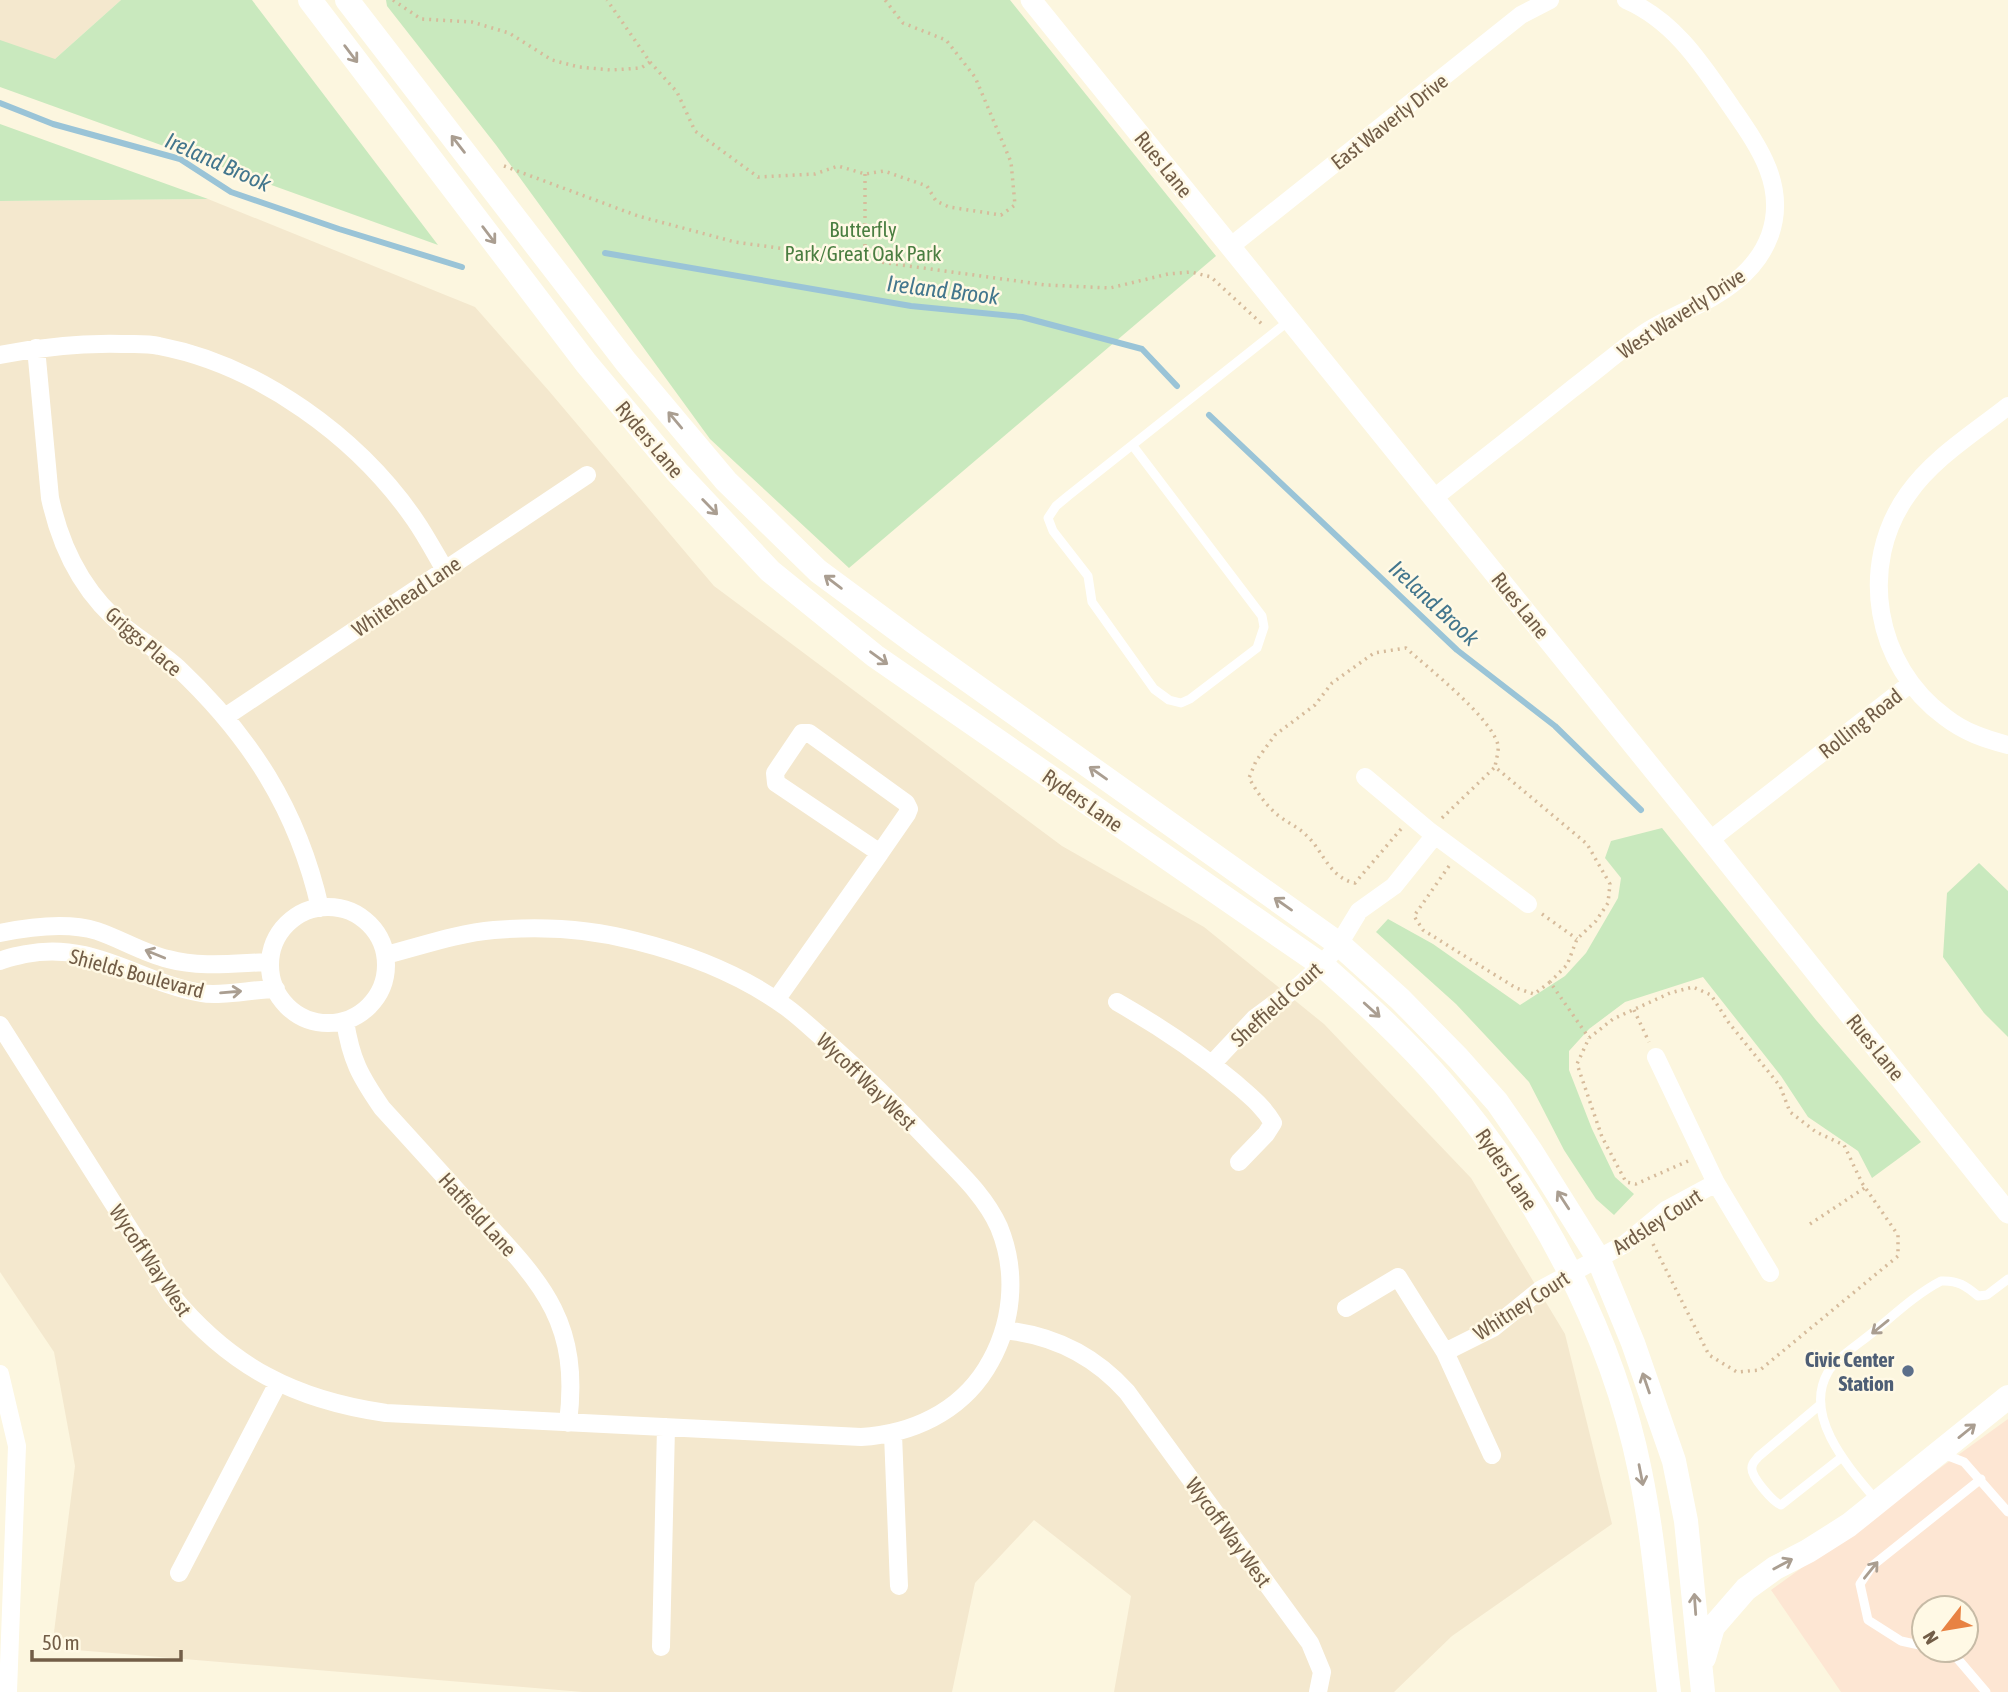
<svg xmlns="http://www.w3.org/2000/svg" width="2008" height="1692" viewBox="0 0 2008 1692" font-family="'Asap Condensed',sans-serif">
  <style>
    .residential { fill: #f4e8ce }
    .commercial { fill: #fde6d3; fill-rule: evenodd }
    .green { fill: #c9e9be }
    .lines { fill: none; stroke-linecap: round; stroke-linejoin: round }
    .stream { stroke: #9ac4d7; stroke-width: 6 }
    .path { stroke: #d6bb9b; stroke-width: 3.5; stroke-dasharray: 2 5; stroke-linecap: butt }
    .service { stroke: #fff; stroke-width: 9 }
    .minor { stroke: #fff; stroke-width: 18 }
    .tertiary { stroke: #fff; stroke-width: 21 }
    .secondary { stroke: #fff; stroke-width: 24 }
    .oneway { stroke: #aa9e91 }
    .service-dot { fill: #5c6f8a; stroke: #fff9e5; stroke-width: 2.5 }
    .labels { text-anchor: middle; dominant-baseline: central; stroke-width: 5; stroke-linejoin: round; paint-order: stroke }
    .street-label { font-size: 21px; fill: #725d47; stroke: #fff9e5 }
    .park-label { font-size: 21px; fill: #4a7e41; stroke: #fff9e5 }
    .service-label { font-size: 21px; font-weight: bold; fill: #4e5e75; stroke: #fff9e5; text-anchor: end }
    .water-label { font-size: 23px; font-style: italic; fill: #43768d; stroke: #fff9e5 }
  </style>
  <rect width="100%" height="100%" fill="#fcf6df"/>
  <path class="residential" d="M 0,0 L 121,0 L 55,59 L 0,87 Z
    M 208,199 L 475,307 L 549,391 L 714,586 L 1062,846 L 1204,927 L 1324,1024 L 1471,1178 L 1565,1334 L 1612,1524 L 1452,1636 L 1394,1692 L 1114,1692 L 1131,1596 L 1034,1520 L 975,1583 L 952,1692 L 583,1692 L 52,1648 L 75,1466 L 54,1352 L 0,1272 L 0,201 Z"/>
  <path class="commercial" d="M 2008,1419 L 2008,1692 L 1841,1692 L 1771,1590 ZM 1924,1608 L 1966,1608 L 1966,1650 L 1924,1650 Z"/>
  <path class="green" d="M 121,0 L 252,0 L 438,245 L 0,87 L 0,40 L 55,59 Z
    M 386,0 L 1010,0 L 1216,256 L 849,568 L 710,439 L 496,145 L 387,6 Z
    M 0,124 L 208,199 L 0,201 Z
    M 1662,828 L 1816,1020 L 1921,1142 L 1872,1178 L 1858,1151 L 1808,1117 L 1781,1076 L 1703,977 L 1625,1002 L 1589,1029 L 1569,1051 L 1569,1070 L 1592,1129 L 1615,1177 L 1634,1194 L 1614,1215 L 1596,1199 L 1564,1150 L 1529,1082 L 1456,1004 L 1376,932 L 1388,919 L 1433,944 L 1520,1005 L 1565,976 L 1586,953 L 1618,898 L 1621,878 L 1605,858 L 1611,841 Z
    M 1979,863 L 2008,891 L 2008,1037 L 1984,1013 L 1943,957 L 1947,893 Z"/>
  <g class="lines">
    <path class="stream" d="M 0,103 L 53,124 L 180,159 L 231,192 L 339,229 L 462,267
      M 605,253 L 911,306 L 1022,317 L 1142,349 L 1177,386
      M 1209,415 L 1457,650 L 1555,726 L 1641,810"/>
    <path class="path" d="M 393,0 L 421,19 L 472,22 L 509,33 L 552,60 L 579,67 L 611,70 L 641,68 L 650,62 L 607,0
      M 650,62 L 677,92 L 695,131 L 758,177 L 815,174 L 838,166 L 865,174 L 884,171 L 927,186 L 936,201 L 949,207 L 1001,215 L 1015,205 L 1011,162 L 975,77 L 946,40 L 903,23 L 885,0
      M 504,166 L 638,216 L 735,242 L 1046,285 L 1110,288 L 1168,274 L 1191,272 L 1211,277 L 1264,326
      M 865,174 L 865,261
      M 1442,818 L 1495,767 L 1587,844 L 1610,884 L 1608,903 L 1596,921 L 1577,939 L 1567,965 L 1550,982
      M 1401,829 L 1355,883 C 1329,878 1323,850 1306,835 C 1298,827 1288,823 1279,816 C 1266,806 1257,792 1249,778 L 1256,761 L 1275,735 L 1315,705 L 1332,683 L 1374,653 L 1406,648 C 1428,668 1491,717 1498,745 C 1499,751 1496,760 1495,767
      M 1449,866 L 1414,916 L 1423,930 L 1516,988 L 1534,994 L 1550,982 L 1589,1038
      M 1542,914 L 1577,939
      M 1634,1010 L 1649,1042
      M 1810,1224 L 1866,1187
      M 1653,1244 L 1709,1355 L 1737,1372 L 1760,1370 L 1898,1256 L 1898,1235 L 1862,1183 L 1844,1145 L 1816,1132 L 1790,1112 L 1780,1086 L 1729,1023 L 1711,995 L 1693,987 L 1670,993 L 1613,1019 L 1589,1038 L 1577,1064 L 1602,1137 L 1626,1182 L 1636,1184 L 1688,1161"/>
    <path class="service" d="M 1133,446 L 1262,616 L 1264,627 L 1257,648 L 1190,699 L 1181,703 L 1169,700 L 1154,689 L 1092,602 L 1088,576 L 1053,531 L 1048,518 L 1056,506 L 1068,496 L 1290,320
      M 1821,1404 L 1758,1457 C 1755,1461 1752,1463 1752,1467 C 1750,1476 1773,1502 1781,1505 L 1842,1457
      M 1943,1454 L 1964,1462 L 2008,1512
      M 1877,1501 C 1850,1469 1802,1417 1828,1372 C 1835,1359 1860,1343 1872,1333 C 1894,1315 1916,1294 1941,1281 C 1958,1280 1966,1286 1978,1296 L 1987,1295 L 2008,1279
      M 1924,1646 L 1901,1641 L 1868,1620 L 1860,1584 L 1872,1566 L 1981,1479
      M 1946,1650 L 1951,1651 L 1986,1692"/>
    <path class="minor" d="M 1231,246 L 1521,15 L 1550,0
      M 36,348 L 50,498 C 61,549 85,596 127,629 C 144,642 162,654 178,668 C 250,736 298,810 320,908
      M 0,355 C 41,347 81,343 122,344 C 134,344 147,343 159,346 C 259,365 358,437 415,520 C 426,536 435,553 445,570
      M 2008,406 C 1974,433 1933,458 1908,494 C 1857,565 1875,666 1945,717 C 1964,732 1985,739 2008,745
      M 1434,498 C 1480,461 1526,426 1572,389 C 1596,371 1619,351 1643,334 C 1672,314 1709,304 1736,281 C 1751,269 1763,254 1770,235 C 1787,186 1759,147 1732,108 C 1703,66 1675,21 1626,0
      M 225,717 L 587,475
      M 802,733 L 809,733 L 906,803 L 909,809 L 907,814 L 880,853 L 776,783 L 775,773 Z
      M 1365,777 L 1428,830 L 1528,904
      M 1710,840 L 1910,684
      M270 965a58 58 0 1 1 116 0a58 58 0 1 1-116 0Z
      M 0,933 C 29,927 68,922 97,931 C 121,939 143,953 168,959 C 201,968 236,963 270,962
      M 0,961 C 8,957 17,956 26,954 C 94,941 138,982 201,993 C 220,997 254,989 276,989
      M 776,1000 L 880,853
      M 1117,1002 C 1159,1026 1198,1052 1235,1083 C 1250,1096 1263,1106 1273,1123 L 1266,1134 L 1239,1162
      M 345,1021 C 351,1060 360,1076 382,1108 C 414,1143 445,1177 476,1212 C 541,1282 581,1320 568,1423
      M 0,1025 L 172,1296 C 231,1367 295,1400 386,1413 L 861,1437 C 912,1434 959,1412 986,1369 C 1013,1326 1018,1273 999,1227 C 984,1193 953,1167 929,1141 C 896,1106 862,1073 826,1041 C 813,1030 800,1017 786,1007 C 742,975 688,954 636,941 C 591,929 541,926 494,930 C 458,933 421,946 386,955
      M 1656,1057 L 1716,1183 L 1770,1273
      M 1212,1064 L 1255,1018 L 1300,985 L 1322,965 L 1339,944 L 1359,911 L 1394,886 L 1435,835
      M 1346,1308 L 1398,1277 L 1445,1352 L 1492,1455
      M 1004,1330 C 1054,1335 1094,1355 1127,1392 L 1310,1643 L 1322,1672 L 1318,1692
      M 1445,1352 L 1493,1328 L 1540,1290 L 1625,1244 L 1666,1210 L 1716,1183
      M 0,1374 L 17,1446 L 8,1692
      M 893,1434 L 899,1586
      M 179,1573 L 278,1383
      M 661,1647 L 666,1427"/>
    <path class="tertiary" d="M 1031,0 L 1710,840 L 2008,1213"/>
    <path class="secondary" d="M 310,0 L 586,363 L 677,472 L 770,571 L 875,656 L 1322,965 C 1364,1002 1406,1040 1443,1083 C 1536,1190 1612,1331 1640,1471 C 1655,1544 1660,1619 1669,1692
      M 347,0 L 626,362 L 726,481 L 818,571 L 914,642 L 1339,944 L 1400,999 L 1458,1058 L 1497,1102 L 1531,1151 L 1598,1258 L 1633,1343 L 1674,1461 L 1686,1521 L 1703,1692
      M 1704,1658 L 1713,1627 L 1746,1589 L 1775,1568 L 1808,1551 L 1849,1525 L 2008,1397"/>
  </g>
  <defs><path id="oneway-shaft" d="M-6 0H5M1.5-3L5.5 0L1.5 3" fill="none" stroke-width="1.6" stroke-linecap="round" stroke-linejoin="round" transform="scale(1.75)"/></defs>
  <g class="oneway">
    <use href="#oneway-shaft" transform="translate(351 54) rotate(53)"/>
    <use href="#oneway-shaft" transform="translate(458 144) rotate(-128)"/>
    <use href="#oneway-shaft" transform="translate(489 235) rotate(53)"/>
    <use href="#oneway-shaft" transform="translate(675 420) rotate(-130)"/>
    <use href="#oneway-shaft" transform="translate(710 507) rotate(46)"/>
    <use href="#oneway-shaft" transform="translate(833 582) rotate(-143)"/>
    <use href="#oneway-shaft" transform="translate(879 658) rotate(36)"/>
    <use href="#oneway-shaft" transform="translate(1098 773) rotate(-145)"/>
    <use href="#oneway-shaft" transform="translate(1283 904) rotate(-145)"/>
    <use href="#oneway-shaft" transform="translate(155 954) rotate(-158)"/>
    <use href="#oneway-shaft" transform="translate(231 992) rotate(-5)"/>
    <use href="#oneway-shaft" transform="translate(1372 1010) rotate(42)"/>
    <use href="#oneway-shaft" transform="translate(1563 1200) rotate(-123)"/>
    <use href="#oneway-shaft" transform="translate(1880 1327) rotate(141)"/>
    <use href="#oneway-shaft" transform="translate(1646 1383) rotate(-109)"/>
    <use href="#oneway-shaft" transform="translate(1967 1431) rotate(-39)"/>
    <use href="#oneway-shaft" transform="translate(1641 1475) rotate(79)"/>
    <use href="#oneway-shaft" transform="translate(1783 1564) rotate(-28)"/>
    <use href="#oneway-shaft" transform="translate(1871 1570) rotate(-51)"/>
    <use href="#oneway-shaft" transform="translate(1695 1604) rotate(-94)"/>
  </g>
  <circle class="service-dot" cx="1908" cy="1371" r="7"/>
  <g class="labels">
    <g class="street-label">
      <text transform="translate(1389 121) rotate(-38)">East Waverly Drive</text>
      <text transform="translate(1164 164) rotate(51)">Rues Lane</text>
      <text transform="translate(1681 313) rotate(-33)">West Waverly Drive</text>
      <text transform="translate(650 439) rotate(50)">Ryders Lane</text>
      <text transform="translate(406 596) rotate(-34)">Whitehead Lane</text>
      <text transform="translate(1521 605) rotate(51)">Rues Lane</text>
      <text transform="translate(144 641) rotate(41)">Griggs Place</text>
      <text transform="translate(1860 723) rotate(-38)">Rolling Road</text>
      <text transform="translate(1083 800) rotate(35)">Ryders Lane</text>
      <text transform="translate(137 973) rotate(15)">Shields Boulevard</text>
      <text transform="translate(1276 1004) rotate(-42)">Sheffield Court</text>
      <text transform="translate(1876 1047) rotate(51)">Rues Lane</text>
      <text transform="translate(867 1081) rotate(44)">Wycoff Way West</text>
      <text transform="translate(1507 1169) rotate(56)">Ryders Lane</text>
      <text transform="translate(478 1214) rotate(48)">Hatfield Lane</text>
      <text transform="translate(1657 1221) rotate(-33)">Ardsley Court</text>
      <text transform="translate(151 1260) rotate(56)">Wycoff Way West</text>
      <text transform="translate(1521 1305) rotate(-33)">Whitney Court</text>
      <text transform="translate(1229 1532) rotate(54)">Wycoff Way West</text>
    </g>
    <g class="park-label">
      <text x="863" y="229">Butterfly<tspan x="863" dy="24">Park/Great Oak Park</tspan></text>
    </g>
    <g class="service-label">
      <text x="1894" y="1359">Civic Center<tspan x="1894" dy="24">Station</tspan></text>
    </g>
    <g class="water-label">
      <text transform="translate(218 162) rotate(24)">Ireland Brook</text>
      <text transform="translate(943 290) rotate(7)">Ireland Brook</text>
      <text transform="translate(1434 603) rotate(43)">Ireland Brook</text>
    </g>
  </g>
  <g transform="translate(1945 1629) rotate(239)"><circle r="33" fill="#fff9e5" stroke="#c7bba6" stroke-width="2"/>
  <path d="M0-5L12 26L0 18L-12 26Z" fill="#e88242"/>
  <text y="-10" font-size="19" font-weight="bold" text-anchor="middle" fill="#725d47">N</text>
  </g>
  <path d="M32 1650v10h149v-10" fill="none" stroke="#725d47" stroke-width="3.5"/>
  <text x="42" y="1650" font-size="21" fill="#725d47" stroke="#fff9e5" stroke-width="5" paint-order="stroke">50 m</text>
</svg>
